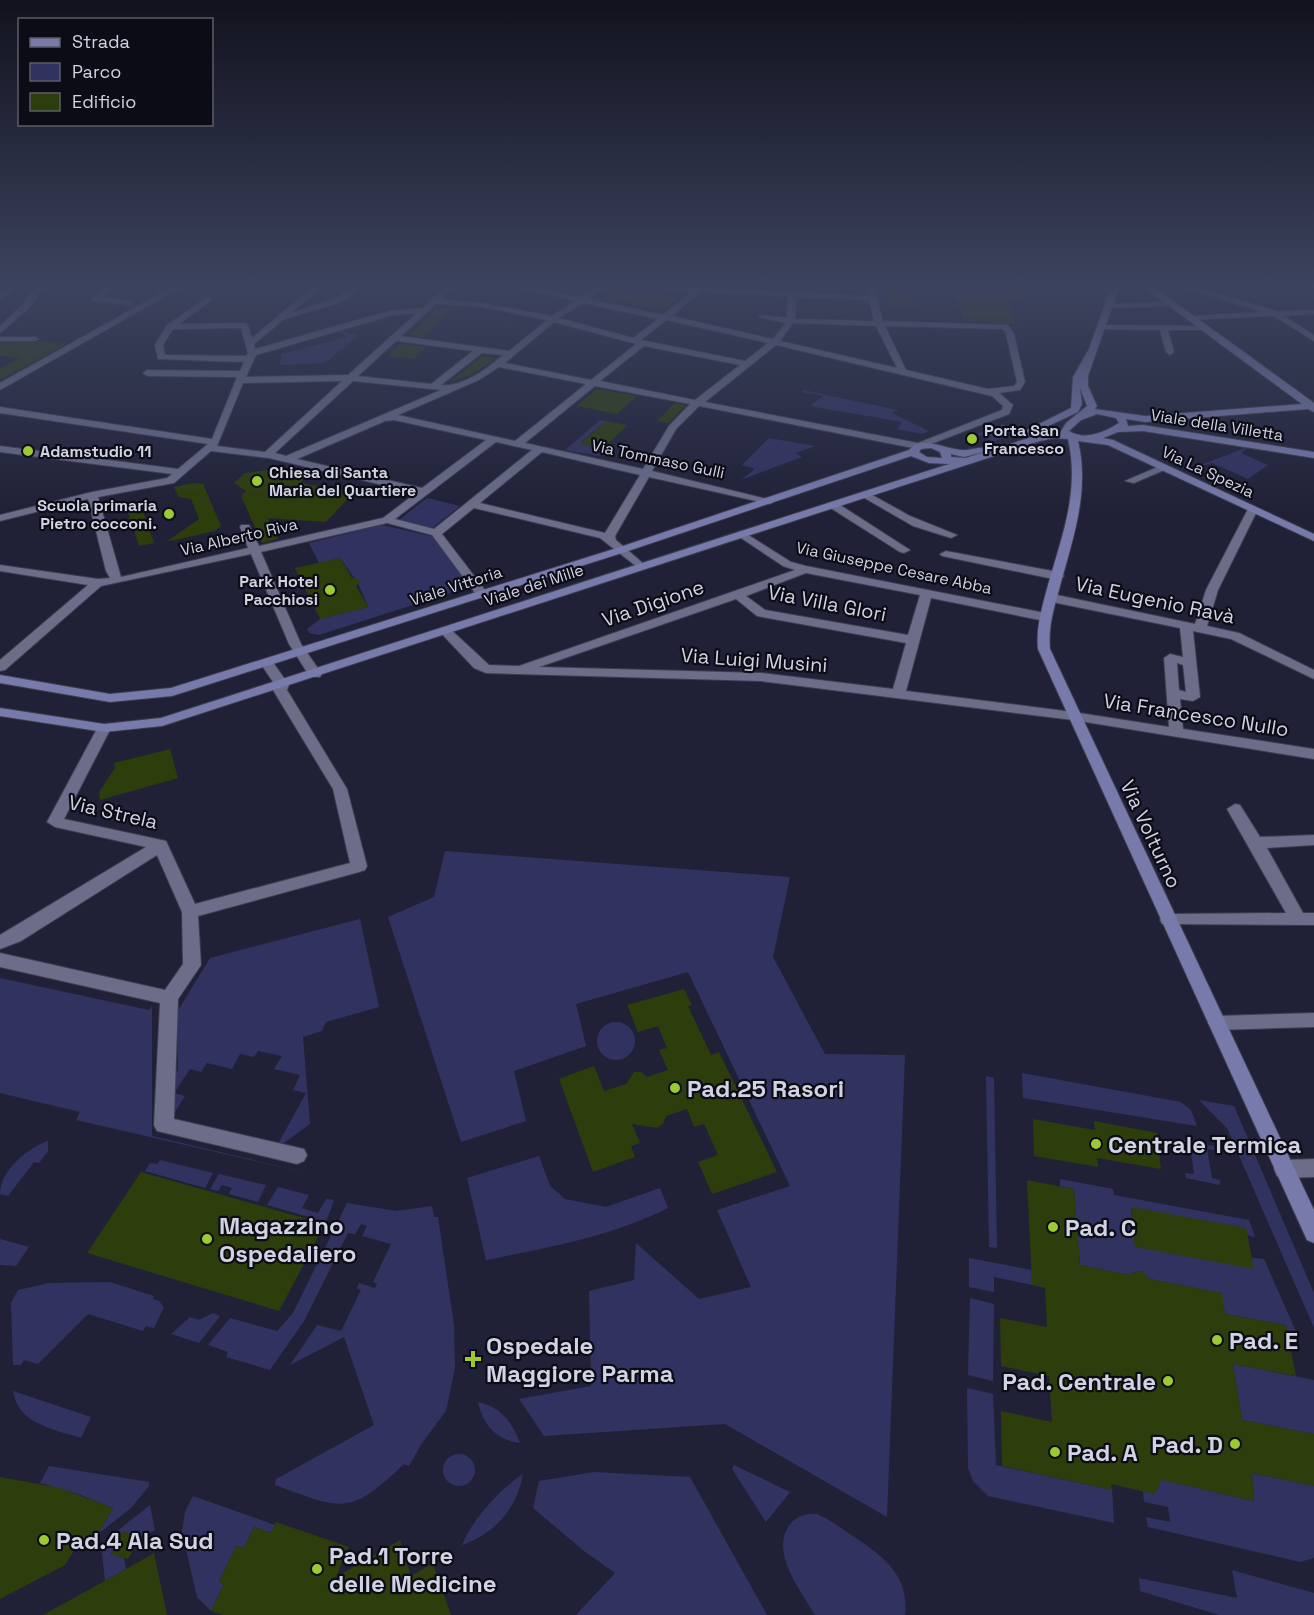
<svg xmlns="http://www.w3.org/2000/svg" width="1314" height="1615" viewBox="0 0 1314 1615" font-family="'Space Grotesk',sans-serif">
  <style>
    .green { fill: #323261 }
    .building { fill: #2d3d0b }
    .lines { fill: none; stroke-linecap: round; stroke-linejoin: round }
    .street-tunnel { stroke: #3b3c51; stroke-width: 8; stroke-dasharray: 8 4.5; stroke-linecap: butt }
    .street-casing { stroke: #3e3e51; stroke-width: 2 }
    .secondary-casing { stroke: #3e3e51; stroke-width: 2 }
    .street { fill: #6b6d89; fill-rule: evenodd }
    .secondary { fill: #787aab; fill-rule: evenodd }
    .poi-dot { fill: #9cca32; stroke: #0b0c16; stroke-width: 2 }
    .labels { text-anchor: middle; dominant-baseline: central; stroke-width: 4.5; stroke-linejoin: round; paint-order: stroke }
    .far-street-label { font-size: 16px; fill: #d2d3e2; stroke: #0b0c16 }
    .far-poi-label { font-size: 16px; font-weight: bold; fill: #d2d3e2; stroke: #0b0c16; text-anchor: start }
    .street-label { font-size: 20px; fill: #d2d3e2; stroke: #0b0c16 }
    .near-poi-label { font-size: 24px; font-weight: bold; fill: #d2d3e2; stroke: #0b0c16; text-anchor: start }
  </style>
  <rect width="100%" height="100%" fill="#202137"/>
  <path class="green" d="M 342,330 L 358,336 L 325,363 L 280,365 L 282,354 L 346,337 L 338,331 Z
    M 803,390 L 898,410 L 892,413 L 929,431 L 922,434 L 897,429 L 902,422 L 810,406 L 823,396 L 802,392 Z
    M 600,420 L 606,421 L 580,443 L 606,449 L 599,456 L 565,450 Z
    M 1003,424 L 1020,432 L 992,442 L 977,434 Z
    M 769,438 L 815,446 L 796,453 L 802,457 L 741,480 L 755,469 L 742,465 Z
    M 1245,448 L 1247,448 L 1241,453 L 1268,465 L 1248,479 L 1212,463 L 1185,471 Z
    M 427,498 L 460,506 L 432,528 L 399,520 Z
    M 382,525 L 435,537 L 472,586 L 319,635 L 309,633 L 307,629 L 320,619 L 368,607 L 358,583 L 340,558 L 319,563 L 309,543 Z
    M 445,851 L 790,877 L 773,957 L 825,1054 L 905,1055 L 887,1517 L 725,1424 L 544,1436 L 519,1399 L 591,1386 L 589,1291 L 634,1280 L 636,1243 L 699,1299 L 751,1287 L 717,1210 L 790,1186 L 688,972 L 576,1004 L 586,1046 L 514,1071 L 526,1121 L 461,1142 L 388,917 L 434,897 Z
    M 360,919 L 379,1007 L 326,1022 L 322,1031 L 303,1037 L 310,1124 L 281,1145 L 278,1144 L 306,1093 L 293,1090 L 300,1075 L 274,1069 L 282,1056 L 258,1051 L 254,1057 L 240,1054 L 232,1069 L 207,1063 L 201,1072 L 190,1069 L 174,1093 L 185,1096 L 171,1118 L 172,1073 L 178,1071 L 177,1012 L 210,958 Z
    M 0,978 L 149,1010 L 152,1006 L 152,1136 L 321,1176 L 76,1120 L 80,1112 L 0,1093 Z
    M597 1041a19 19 0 1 1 38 0a19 19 0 1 1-38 0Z
    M 1022,1073 L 1181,1102 L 1191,1110 L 1197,1126 L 1023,1098 Z
    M 986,1076 L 994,1078 L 997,1248 L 989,1247 Z
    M 1199,1100 L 1234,1106 L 1314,1293 L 1314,1328 L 1227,1128 Z
    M 1181,1139 L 1214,1146 L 1215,1150 L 1207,1149 L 1212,1178 L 1220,1180 L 1220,1185 L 1186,1178 L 1185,1173 L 1194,1174 L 1190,1146 L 1181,1144 Z
    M 48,1141 L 48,1151 L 39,1163 L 34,1162 L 8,1196 L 0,1194 C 0,1171 27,1148 48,1141 Z
    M 539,1156 L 550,1186 L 565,1199 L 606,1207 L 660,1188 L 668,1208 C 609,1237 550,1247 486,1260 L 467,1178 Z
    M 160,1160 L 213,1173 L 205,1188 L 145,1171 L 150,1163 L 157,1164 Z
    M 219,1174 L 266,1185 L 258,1202 L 229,1194 L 232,1188 L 222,1185 L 218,1191 L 210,1189 Z
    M 1060,1179 L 1113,1189 L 1114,1195 L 1249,1220 L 1255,1237 L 1131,1208 L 1135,1247 L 1264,1259 L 1298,1336 L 1288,1334 L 1286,1325 L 1225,1314 L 1221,1293 L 1150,1279 L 1143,1272 L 1137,1271 L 1129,1275 L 1080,1265 L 1074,1189 L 1060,1186 Z
    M 278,1187 L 309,1195 L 302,1208 L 318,1213 L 326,1199 L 334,1200 L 326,1222 L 267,1205 Z
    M 347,1203 L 396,1211 L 432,1206 L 434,1217 L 438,1217 L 454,1325 L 455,1368 L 446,1411 L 422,1443 L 409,1466 L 404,1464 C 350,1516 343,1510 275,1485 L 276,1479 L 374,1425 L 344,1337 L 290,1365 L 317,1325 L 341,1331 L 361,1290 L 357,1288 L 359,1283 L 375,1288 L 377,1284 L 373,1282 L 391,1244 L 362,1236 L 367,1226 L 361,1224 L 355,1234 L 348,1233 L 304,1321 L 270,1370 L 226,1357 L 228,1352 L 208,1345 L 230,1318 L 277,1331 L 293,1313 Z
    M 0,1239 L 29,1247 L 16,1266 L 0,1265 Z
    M 969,1258 L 1032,1270 L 1032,1285 L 994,1277 L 994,1292 L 969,1287 Z
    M 110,1282 L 154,1296 L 153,1299 L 159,1301 L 164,1307 L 154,1328 L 146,1326 L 143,1331 L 88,1314 L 38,1364 L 24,1360 L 21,1365 L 13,1365 L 11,1303 L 18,1290 L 49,1283 Z
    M 970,1298 L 994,1304 L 993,1381 L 968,1375 Z
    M 213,1313 L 220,1316 L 199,1343 L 171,1334 L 190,1317 L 199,1320 Z
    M 1233,1364 L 1314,1380 L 1314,1434 L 1242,1420 Z
    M 967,1388 L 993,1394 L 996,1465 L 1112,1490 L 1114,1523 L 988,1496 L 973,1481 L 968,1468 Z
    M 13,1391 L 91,1417 L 81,1438 C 53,1429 18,1424 13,1391 Z
    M 478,1402 C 501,1407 512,1422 520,1443 C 496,1440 483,1425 478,1402 Z
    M443 1470a16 16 0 1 1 32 0a16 16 0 1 1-32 0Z
    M 734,1465 L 790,1492 L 766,1522 L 732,1469 Z
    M 49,1466 L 149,1482 L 149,1486 L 131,1508 L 98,1534 L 113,1508 L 75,1493 L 40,1483 Z
    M 1157,1470 L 1175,1473 L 1176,1483 L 1254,1501 L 1252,1473 L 1314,1486 L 1314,1558 L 1300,1562 L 1148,1527 L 1146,1517 L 1170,1522 L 1168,1507 L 1144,1502 L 1143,1491 L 1155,1492 L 1159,1486 Z
    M 594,1472 L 690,1477 L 767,1615 L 576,1615 L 615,1573 L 584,1551 L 533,1508 L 539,1481 Z
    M 523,1474 C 517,1509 494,1534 462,1545 C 472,1520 500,1489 523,1474 Z
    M 193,1496 L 275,1525 L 271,1533 L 254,1527 L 244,1548 L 236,1546 L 219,1582 L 224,1584 L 211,1611 L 197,1597 L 182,1532 L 185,1512 Z
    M 150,1505 L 155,1530 L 140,1538 L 123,1531 L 111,1553 L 124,1558 L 126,1569 L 105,1581 L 101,1544 Z
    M 817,1514 C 829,1519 839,1527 850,1534 C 880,1554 910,1574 905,1615 L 815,1615 C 801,1591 768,1550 791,1523 C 798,1516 807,1513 817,1514 Z
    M 1232,1570 L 1314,1593 L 1314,1615 L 1219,1615 L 1140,1591 L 1139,1578 L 1237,1598 Z"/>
  <path class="building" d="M 959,284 L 1017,284 L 1023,299 L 1005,298 L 1016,324 L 964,321 L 954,292 L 962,292 Z
    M 617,290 L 677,298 L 666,309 L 604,300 Z
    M 886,290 L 910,291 L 917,306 L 890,306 Z
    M 437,308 L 451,309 L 424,337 L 410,335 Z
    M 45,341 L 66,344 L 0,380 L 0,369 L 19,358 L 0,356 L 0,343 Z
    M 400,344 L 426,347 L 414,359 L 387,356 Z
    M 482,356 L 496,358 L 473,374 L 450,382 Z
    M 597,389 L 637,396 L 617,414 L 576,406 Z
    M 675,403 L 686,405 L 669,423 L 657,421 Z
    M 606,421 L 628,425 L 603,448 L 580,444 Z
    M 267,470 L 284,475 L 292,472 L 308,474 L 300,483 L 354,492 L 326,522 L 268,518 L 278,539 L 262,543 L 241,496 L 246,491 L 234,483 L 245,473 Z
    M 194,483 L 203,484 L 221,526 L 215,531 L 166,542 L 199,519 L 191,499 L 179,497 L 174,487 Z
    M 139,500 L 154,543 L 139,546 L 125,503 Z
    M 340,558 L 352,578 L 362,580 L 356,586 L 368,607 L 320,619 L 295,568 Z
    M 170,749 L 178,778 L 100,800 L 99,792 L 115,768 L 114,763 Z
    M 684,989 L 692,1005 L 688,1006 L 711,1055 L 719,1052 L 777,1172 L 712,1194 L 698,1162 L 718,1155 L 704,1124 L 694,1127 L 687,1109 L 666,1116 L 663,1124 L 657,1128 L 632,1124 L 640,1143 L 631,1146 L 635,1157 L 593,1172 L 559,1079 L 594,1066 L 604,1091 L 626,1084 L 634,1072 L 641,1072 L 647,1077 L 668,1070 L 659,1050 L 667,1048 L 658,1026 L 638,1032 L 627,1005 Z
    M 1033,1119 L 1095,1130 L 1094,1121 L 1157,1133 L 1161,1169 L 1097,1158 L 1098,1167 L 1034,1156 Z
    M 141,1172 L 325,1224 L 279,1311 L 87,1253 Z
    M 1027,1180 L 1074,1189 L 1080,1265 L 1129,1275 L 1137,1271 L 1143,1272 L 1150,1279 L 1222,1293 L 1225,1314 L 1286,1325 L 1296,1376 L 1233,1364 L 1242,1420 L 1314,1434 L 1314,1486 L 1252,1473 L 1254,1501 L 1162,1480 L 1154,1494 L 1111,1484 L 1112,1490 L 1002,1466 L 1001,1411 L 1052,1422 L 1049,1376 L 1001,1366 L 1000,1318 L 1047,1327 L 1045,1288 L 1032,1285 Z
    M 1131,1207 L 1246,1228 L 1254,1269 L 1135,1247 Z
    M 0,1477 L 60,1488 L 113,1508 L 98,1534 L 77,1546 L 65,1565 L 0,1599 Z
    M 276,1522 L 349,1547 L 336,1577 L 400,1540 L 411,1576 L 433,1563 L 451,1615 L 223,1615 L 211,1611 L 224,1584 L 219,1582 L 236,1546 L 244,1548 L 254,1527 L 271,1533 Z
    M 123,1531 L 140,1538 L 128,1559 L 111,1554 Z
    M 154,1553 L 167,1615 L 43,1615 L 121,1572 Z"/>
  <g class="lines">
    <path class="street-tunnel" d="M 128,303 L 140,304"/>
    <defs>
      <path id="street" d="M 12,284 L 21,284 L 0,300 L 0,294 Z
        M 38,284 L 46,284 L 28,309 L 0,333 L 0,326 L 22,305 Z
        M 109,284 L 118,284 L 103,297 L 131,301 L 131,305 L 93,301 L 93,297 Z
        M 177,284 L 187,284 L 0,390 L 0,383 Z
        M 316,284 L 325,284 L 291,313 L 336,298 L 356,284 L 365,284 L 342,302 L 284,319 L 254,344 L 255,349 L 389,311 L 423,308 L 448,284 L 457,284 L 441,299 L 482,303 L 552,316 L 575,301 L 502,284 L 518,284 L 580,297 L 600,284 L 609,284 L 588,299 L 663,315 L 692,292 L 640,284 L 695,287 L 695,284 L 700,284 L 702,288 L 788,292 L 788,284 L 796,284 L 796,292 L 868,296 L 865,284 L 873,284 L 883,321 L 1008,325 L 1014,334 L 1025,382 L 1020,390 L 999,393 L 1013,405 L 1009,414 L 918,449 L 699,406 L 676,429 L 652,471 L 775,501 L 770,504 L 649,477 L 615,536 L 616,540 L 645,565 L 647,567 L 641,570 L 600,538 L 474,508 L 442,534 L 488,594 L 482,598 L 478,597 L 432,535 L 387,523 L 261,552 L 301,644 L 322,674 L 320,677 L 310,677 L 289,644 L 251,554 L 101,586 L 5,670 L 0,671 L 0,660 L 88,585 L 0,571 L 0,565 L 98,579 L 110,578 L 106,571 L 88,499 L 0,521 L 0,515 L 92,492 L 167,478 L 172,474 L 0,452 L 0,446 L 178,469 L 208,444 L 0,413 L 0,407 L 212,439 L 237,377 L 147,376 L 143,373 L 147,370 L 240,371 L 244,362 L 158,359 L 155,345 L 167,325 L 209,296 L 212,300 L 179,324 L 244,323 L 248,325 L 252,338 ZM 701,292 L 788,296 L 787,318 L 762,315 L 758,317 L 786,323 L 773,339 L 671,316 ZM 796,297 L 869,300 L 874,321 L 795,319 ZM 583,303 L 658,319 L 633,338 L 559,318 ZM 436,304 L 482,307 L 547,320 L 509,351 L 401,336 ZM 417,313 L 348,375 L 246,377 L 256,355 L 393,315 ZM 666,320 L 768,343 L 745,361 L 641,340 ZM 554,322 L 636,344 L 591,380 L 505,363 ZM 793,323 L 876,326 L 897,368 L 780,341 ZM 885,326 L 1003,329 L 1006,334 L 1017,382 L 1014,386 L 988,389 L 906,370 ZM 241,328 L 248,353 L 246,356 L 165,355 L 163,345 L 173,329 ZM 396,341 L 473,351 L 431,384 L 358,376 ZM 776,345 L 992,396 L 1003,406 L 1002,410 L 918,443 L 705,402 ZM 644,346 L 740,365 L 695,400 L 600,381 ZM 482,353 L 503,355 C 487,369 463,387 441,385 ZM 499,367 L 586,384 L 515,441 L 398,415 L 479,380 ZM 342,381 L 265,452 L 217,446 L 243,383 ZM 353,381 L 441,390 L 286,456 L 275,453 ZM 595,386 L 690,404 L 669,426 L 643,469 L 525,443 ZM 394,420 L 486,440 L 422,488 L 297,459 L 385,421 ZM 496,442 L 532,450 L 434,529 L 395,519 ZM 211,451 L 269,458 L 416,493 L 383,518 L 259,546 L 249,525 L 241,525 L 240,527 L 248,548 L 121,577 L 98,497 L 174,483 ZM 542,452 L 640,475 L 605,533 L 480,503 Z
        M 1171,284 L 1184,284 L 1277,311 L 1314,310 L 1314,314 L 1284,316 L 1314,335 L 1314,341 L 1274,316 L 1187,320 L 1186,318 L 1190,316 L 1262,312 Z
        M 1301,284 L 1314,284 L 1314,287 Z
        M 1171,302 L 1175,304 L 1174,306 L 1109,308 L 1105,306 L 1109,304 Z
        M 1102,325 L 1204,326 L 1208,328 L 1204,330 L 1168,330 L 1174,352 L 1170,355 L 1166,352 L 1160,330 L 1099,329 L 1099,325 Z
        M 0,337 L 35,337 L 39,339 L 35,341 L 0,341 Z
        M 1160,466 L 1169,468 L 1134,483 L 1125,481 Z
        M 865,491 L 910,516 L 957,535 L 951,538 L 913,526 L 861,496 L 860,494 Z
        M 833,502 L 837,503 L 910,550 L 904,553 L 900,552 L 829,507 L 828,505 Z
        M 1253,506 L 1258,509 L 1218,590 L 1207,626 L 1239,633 L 1314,670 L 1314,679 L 1231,639 L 1193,631 L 1200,697 L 1193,701 L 1180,699 L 1183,729 L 1314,749 L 1314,759 L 1073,720 L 761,681 L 486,673 L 474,668 L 439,631 L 441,628 L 449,628 L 489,665 L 519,666 L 795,570 L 783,566 L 738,536 L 738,532 L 742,531 L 791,562 L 806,566 L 1045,613 L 1051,617 L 1045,621 L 931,598 L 906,691 L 1073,712 L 1169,727 L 1164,658 L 1170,654 L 1183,657 L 1180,628 L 1052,602 L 1046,598 L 1052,594 L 1195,624 L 1206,590 L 1248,509 ZM 806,573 L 920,595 L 908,635 L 765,610 L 746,596 ZM 736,599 L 757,616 L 906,643 L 893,689 L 761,673 L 539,667 ZM 1177,663 L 1183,665 L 1186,692 L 1179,690 Z
        M 946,551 L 1058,572 L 1064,576 L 1058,580 L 942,556 L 940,554 Z
        M 267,660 L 272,661 L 289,685 L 287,690 L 347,789 L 367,866 L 365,870 L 359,872 L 198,916 L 201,965 L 178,999 L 174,1119 L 304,1149 L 307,1155 L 304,1161 L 297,1164 L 157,1131 L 154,1125 L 160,1003 L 0,967 L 0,953 L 165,990 L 183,964 L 182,912 L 157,855 L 21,941 L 0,949 L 0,935 L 146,847 L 55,827 L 47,822 L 99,725 L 104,724 L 111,728 L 64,819 L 166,841 L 195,904 L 350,863 L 333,789 L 273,690 L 275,685 L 261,664 Z
        M 1235,804 L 1240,805 L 1260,837 L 1314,835 L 1314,845 L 1267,848 L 1303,913 L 1314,913 L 1314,925 L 1162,924 L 1160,920 L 1162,916 L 1168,914 L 1286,913 L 1227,809 Z
        M 1314,1013 L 1314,1027 L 1217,1030 L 1211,1028 L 1208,1023 L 1211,1018 L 1217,1016 Z
        M 1314,1159 L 1314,1177 L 1284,1178 L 1277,1176 L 1274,1169 L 1277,1162 L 1284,1160 Z"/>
      <path id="secondary" d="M 1112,284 L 1120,284 L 1088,376 L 1088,386 L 1097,406 L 1095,409 L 1145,416 L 1302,404 L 1150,292 L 1149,284 L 1157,284 L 1157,289 L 1314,403 L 1314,412 L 1308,409 L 1145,422 L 1126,419 L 1128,426 L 1143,425 L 1314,452 L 1314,458 L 1143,431 L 1118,432 L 1103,438 L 1113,440 L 1314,534 L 1314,541 L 1108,445 L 1078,441 C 1090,491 1073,538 1060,586 C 1054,608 1048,626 1050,649 L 1314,1210 L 1314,1243 L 1307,1240 L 1038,649 C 1036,626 1042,608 1048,585 C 1062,536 1080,491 1068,439 L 1055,438 L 1040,441 L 162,726 L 104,732 L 0,716 L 0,708 L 104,724 L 161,718 L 949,464 L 929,463 L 911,456 L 625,552 L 172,696 L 110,702 L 0,683 L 0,675 L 110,694 L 171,688 L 617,548 L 909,450 L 915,444 C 932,440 944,448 961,450 C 969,451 977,447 984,448 L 985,452 L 1035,436 L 1060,433 L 1066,423 L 1087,406 L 1080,388 L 1082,404 L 1078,412 L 1029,435 L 1021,433 L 1071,408 L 1073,377 L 1089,349 ZM 1097,414 L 1116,418 L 1119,423 C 1105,432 1085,441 1069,431 L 1081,420 ZM 931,448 L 940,452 L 942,458 L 927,457 L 919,452 L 921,449 ZM 984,452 L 966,458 L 951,457 L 951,454 L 964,457 Z"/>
    </defs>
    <use href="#street" class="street-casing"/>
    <use href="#secondary" class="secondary-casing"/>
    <use href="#street" class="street"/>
    <use href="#secondary" class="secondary"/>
  </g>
  <linearGradient id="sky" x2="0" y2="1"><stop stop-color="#12121e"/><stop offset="0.56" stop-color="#3c435e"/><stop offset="1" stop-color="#3c435e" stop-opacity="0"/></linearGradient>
  <rect width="1314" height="510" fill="url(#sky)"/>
  <g class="poi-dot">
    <circle cx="972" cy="439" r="6"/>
    <circle cx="28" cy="451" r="6"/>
    <circle cx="257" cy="481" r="6"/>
    <circle cx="169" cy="514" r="6"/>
    <circle cx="330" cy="590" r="6"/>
    <circle cx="675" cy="1088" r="6"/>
    <circle cx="1096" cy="1144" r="6"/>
    <circle cx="1053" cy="1227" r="6"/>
    <circle cx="207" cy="1239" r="6"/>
    <circle cx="1217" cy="1340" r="6"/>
    <path d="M470 1350h6v6h6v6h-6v6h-6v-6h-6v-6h6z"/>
    <circle cx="1168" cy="1381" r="6"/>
    <circle cx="1235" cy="1444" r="6"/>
    <circle cx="1055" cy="1452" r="6"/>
    <circle cx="44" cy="1540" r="6"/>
    <circle cx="317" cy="1569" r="6"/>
  </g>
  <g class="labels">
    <g class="far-street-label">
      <text transform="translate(1217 425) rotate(9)">Viale della Villetta</text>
      <text transform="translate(658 459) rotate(12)">Via Tommaso Gulli</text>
      <text transform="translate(1208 472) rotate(25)">Via La Spezia</text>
      <text transform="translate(239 537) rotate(-13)">Via Alberto Riva</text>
      <text transform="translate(894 568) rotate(12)">Via Giuseppe Cesare Abba</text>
      <text transform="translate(534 585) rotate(-18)">Viale dei Mille</text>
      <text transform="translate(456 586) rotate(-18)">Viale Vittoria</text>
    </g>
    <g class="far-poi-label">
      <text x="984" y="430">Porta San<tspan x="984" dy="18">Francesco</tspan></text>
      <text x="40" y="451">Adamstudio 11</text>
      <text x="269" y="472">Chiesa di Santa<tspan x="269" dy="18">Maria del Quartiere</tspan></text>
      <text x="157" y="505" text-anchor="end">Scuola primaria<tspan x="157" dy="18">Pietro cocconi.</tspan></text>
      <text x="318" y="581" text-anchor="end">Park Hotel<tspan x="318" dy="18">Pacchiosi</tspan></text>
    </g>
    <g class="street-label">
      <text transform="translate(1155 600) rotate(12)">Via Eugenio Ravà</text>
      <text transform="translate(653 603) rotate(-19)">Via Digione</text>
      <text transform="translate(827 603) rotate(11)">Via Villa Glori</text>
      <text transform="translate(754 660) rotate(4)">Via Luigi Musini</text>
      <text transform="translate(1196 715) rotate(9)">Via Francesco Nullo</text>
      <text transform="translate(113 812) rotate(13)">Via Strela</text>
      <text transform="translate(1151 834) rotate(65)">Via Volturno</text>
    </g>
    <g class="near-poi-label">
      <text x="687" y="1088">Pad.25 Rasori</text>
      <text x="1108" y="1144">Centrale Termica</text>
      <text x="219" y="1225">Magazzino<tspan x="219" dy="28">Ospedaliero</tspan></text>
      <text x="1065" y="1227">Pad. C</text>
      <text x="1229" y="1340">Pad. E</text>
      <text x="486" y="1345">Ospedale<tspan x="486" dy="28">Maggiore Parma</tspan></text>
      <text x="1156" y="1381" text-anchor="end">Pad. Centrale</text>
      <text x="1223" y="1444" text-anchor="end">Pad. D</text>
      <text x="1067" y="1452">Pad. A</text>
      <text x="56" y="1540">Pad.4 Ala Sud</text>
      <text x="329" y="1555">Pad.1 Torre<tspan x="329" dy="28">delle Medicine</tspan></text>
    </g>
  </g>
  <rect x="18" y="18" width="195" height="108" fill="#0b0c16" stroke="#5b5c68" stroke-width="1.5"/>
  <rect x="30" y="38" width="30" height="9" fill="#787aab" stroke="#5b5c68" stroke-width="1.5"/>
  <text x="72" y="48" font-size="18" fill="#d2d3e2">Strada</text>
  <rect x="30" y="63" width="30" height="18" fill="#323261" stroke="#5b5c68" stroke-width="1.5"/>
  <text x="72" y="78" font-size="18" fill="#d2d3e2">Parco</text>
  <rect x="30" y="93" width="30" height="18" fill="#2d3d0b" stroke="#5b5c68" stroke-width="1.5"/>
  <text x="72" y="108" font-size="18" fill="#d2d3e2">Edificio</text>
</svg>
